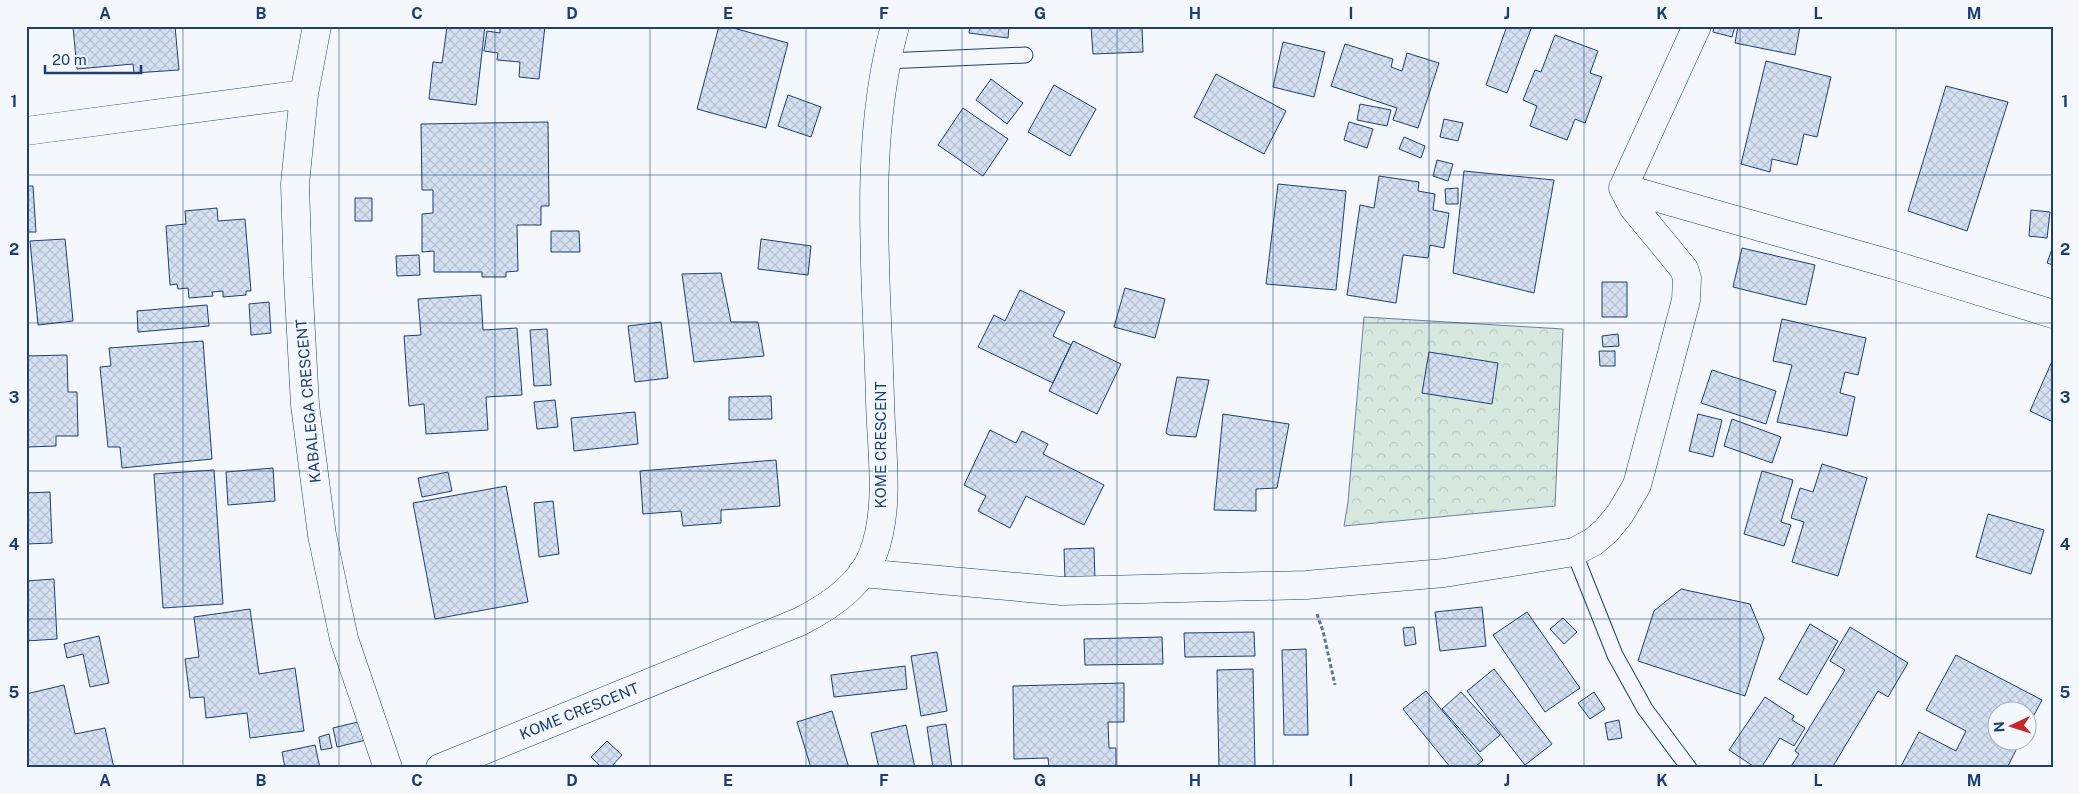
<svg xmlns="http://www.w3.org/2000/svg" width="2079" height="794" viewBox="0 0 2079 794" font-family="'Public Sans',sans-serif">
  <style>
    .park { fill: url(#park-crowns); stroke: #687fa3 }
    .building { fill: url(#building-cross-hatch); stroke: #1d3f73 }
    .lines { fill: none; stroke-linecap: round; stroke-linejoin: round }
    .service-casing { stroke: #1d3f73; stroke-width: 17 }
    .minor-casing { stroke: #1d3f73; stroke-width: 29 }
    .path { stroke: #5e769c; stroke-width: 3; stroke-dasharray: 4 2.5; stroke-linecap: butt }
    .service { stroke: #f4f7fb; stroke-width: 15 }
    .minor { stroke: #f4f7fb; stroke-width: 28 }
    .grid { fill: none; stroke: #1d3f73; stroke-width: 1; stroke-opacity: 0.55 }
    .labels { text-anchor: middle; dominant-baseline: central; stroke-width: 4; stroke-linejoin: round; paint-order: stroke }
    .street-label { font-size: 15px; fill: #1d3f73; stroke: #f4f7fb }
    .neatline { fill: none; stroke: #1d3f73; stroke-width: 2 }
    .grid-label { font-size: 16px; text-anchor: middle; font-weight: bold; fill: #1d3f73 }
  </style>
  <defs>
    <pattern id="park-crowns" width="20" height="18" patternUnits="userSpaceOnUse" patternTransform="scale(1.25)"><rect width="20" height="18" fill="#d7e8df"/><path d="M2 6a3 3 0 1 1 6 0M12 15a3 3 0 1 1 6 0" fill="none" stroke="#b8c8c3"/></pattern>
    <pattern id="building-cross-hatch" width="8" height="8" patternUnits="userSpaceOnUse" patternTransform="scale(1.25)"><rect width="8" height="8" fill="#d5e0f0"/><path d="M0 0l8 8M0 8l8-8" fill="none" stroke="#b6c1d1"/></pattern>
  </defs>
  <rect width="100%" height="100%" fill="#f4f7fb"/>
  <path class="park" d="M 1364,317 L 1563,329 L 1555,506 L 1344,526 L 1348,502 Z"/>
  <path class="building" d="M 175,26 L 179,70 L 134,73 L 133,64 L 77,69 L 73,27 Z
    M 434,26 L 485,26 L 476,105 L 429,99 L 433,62 L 442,63 L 447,27 Z
    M 500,26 L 545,26 L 539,79 L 519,77 L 520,62 L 497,60 L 498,53 L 484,51 L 487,31 L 500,33 Z
    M 719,26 L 726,26 L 788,43 L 766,128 L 697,109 Z
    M 970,26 L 1009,26 L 1008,38 L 969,33 Z
    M 1091,26 L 1142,26 L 1143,52 L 1093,54 Z
    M 1507,26 L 1524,26 L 1531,29 L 1507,93 L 1486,85 Z
    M 1714,26 L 1735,26 L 1732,37 L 1713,32 Z
    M 1738,26 L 1800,26 L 1795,55 L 1735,43 Z
    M 1555,35 L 1598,51 L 1590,73 L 1602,77 L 1585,123 L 1575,119 L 1567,140 L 1530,126 L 1537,106 L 1523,100 L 1535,70 L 1541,72 Z
    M 1283,42 L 1325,52 L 1314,97 L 1273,87 Z
    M 1345,44 L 1393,59 L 1391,67 L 1402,71 L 1407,53 L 1439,63 L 1418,128 L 1393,120 L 1397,108 L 1331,86 Z
    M 1766,61 L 1831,77 L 1817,137 L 1804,134 L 1797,165 L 1772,159 L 1770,172 L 1741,164 Z
    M 1216,74 L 1286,111 L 1264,154 L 1194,117 Z
    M 991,79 L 1023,103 L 1007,124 L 976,100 Z
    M 1054,85 L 1096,109 L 1070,156 L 1028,132 Z
    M 1946,86 L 2008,102 L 1967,231 L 1908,211 Z
    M 788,95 L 821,107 L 811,137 L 778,126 Z
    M 1360,104 L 1391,110 L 1387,126 L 1357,120 Z
    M 963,108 L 1008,139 L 983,176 L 938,145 Z
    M 1444,119 L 1463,123 L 1458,141 L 1440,137 Z
    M 548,122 L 549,206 L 541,206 L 541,225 L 517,225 L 518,271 L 506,272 L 506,277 L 482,277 L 482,272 L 434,272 L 434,251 L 422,252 L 422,214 L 433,213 L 433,190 L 422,190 L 421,124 Z
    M 1349,122 L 1373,129 L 1367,148 L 1344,140 Z
    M 1404,137 L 1425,146 L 1421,158 L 1399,149 Z
    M 1437,160 L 1453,164 L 1448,181 L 1433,176 Z
    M 1464,171 L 1554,180 L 1534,293 L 1453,273 Z
    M 1379,176 L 1419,182 L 1418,191 L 1435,194 L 1433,210 L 1449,213 L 1444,248 L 1430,245 L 1428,258 L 1403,255 L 1396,303 L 1347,295 L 1360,205 L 1374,208 Z
    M 1278,184 L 1346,191 L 1336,290 L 1266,284 Z
    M 26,186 L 33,186 L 36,232 L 26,232 Z
    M 1458,188 L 1458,204 L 1446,204 L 1445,189 Z
    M 355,198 L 372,198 L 372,221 L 355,221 Z
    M 217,208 L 218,221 L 245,219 L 251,291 L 246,291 L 246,295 L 223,297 L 223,291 L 212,292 L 213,296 L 189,298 L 188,288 L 178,289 L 177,284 L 170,285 L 166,226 L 186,224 L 185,211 Z
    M 2031,210 L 2050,212 L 2047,238 L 2029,236 Z
    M 551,231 L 579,231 L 580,252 L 551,252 Z
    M 65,239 L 73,321 L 38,325 L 30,241 Z
    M 761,239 L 811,246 L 808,275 L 758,269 Z
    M 2053,246 L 2053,265 L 2047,263 Z
    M 1742,248 L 1815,265 L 1806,305 L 1733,287 Z
    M 419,255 L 420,275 L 397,276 L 396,256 Z
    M 721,273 L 731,322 L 758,322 L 764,356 L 694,362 L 682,274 Z
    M 1602,282 L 1627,282 L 1627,317 L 1602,317 Z
    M 1125,288 L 1165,299 L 1155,338 L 1114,327 Z
    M 1020,290 L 1065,312 L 1053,336 L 1071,345 L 1053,383 L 978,347 L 994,315 L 1005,321 Z
    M 481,295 L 483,330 L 517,328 L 522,395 L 486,397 L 488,430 L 426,434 L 424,404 L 409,406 L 404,336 L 421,335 L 418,299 Z
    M 269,302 L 271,333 L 251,335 L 249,304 Z
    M 207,305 L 209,326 L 138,332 L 137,311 Z
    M 1782,319 L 1866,338 L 1858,375 L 1845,372 L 1840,393 L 1855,397 L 1847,436 L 1777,422 L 1792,365 L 1773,361 Z
    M 661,322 L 668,378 L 635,382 L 628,326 Z
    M 547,329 L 551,385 L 534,386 L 530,330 Z
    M 1618,334 L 1619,346 L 1603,347 L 1602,336 Z
    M 203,341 L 212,459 L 122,468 L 120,447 L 108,447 L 100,367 L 111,366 L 109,348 Z
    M 1073,341 L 1121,364 L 1097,414 L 1049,391 Z
    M 1599,351 L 1615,351 L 1615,366 L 1600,366 Z
    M 1429,352 L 1498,363 L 1492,404 L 1422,393 Z
    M 67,355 L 68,392 L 77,392 L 78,436 L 56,436 L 56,446 L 28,447 L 26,458 L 26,356 Z
    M 2053,359 L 2053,422 L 2030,411 Z
    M 1712,370 L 1776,391 L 1766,424 L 1701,403 Z
    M 1177,377 L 1209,380 L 1196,437 L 1169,435 L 1166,433 Z
    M 771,396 L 772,419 L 729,420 L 729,397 Z
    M 555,400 L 558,427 L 537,429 L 534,402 Z
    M 635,412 L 638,444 L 574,451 L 571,418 Z
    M 1223,414 L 1289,424 L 1277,488 L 1256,489 L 1256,511 L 1214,510 Z
    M 1698,414 L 1722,420 L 1713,457 L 1689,451 Z
    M 1732,419 L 1781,437 L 1772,463 L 1724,446 Z
    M 990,430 L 1016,443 L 1022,431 L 1048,444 L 1043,454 L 1104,485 L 1084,525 L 1026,496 L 1010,528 L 978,511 L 986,496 L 964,485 Z
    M 776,460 L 780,506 L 721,510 L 721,523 L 683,526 L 681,511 L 643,514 L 640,471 Z
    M 1822,464 L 1867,478 L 1838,576 L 1792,562 L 1804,522 L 1791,518 L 1800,488 L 1813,492 Z
    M 273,468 L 275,501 L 228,505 L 226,472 Z
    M 214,470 L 223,604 L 163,608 L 154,474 Z
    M 1762,471 L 1793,480 L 1781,522 L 1791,525 L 1784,546 L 1744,534 Z
    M 448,472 L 452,491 L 422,497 L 418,478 Z
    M 506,486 L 528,602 L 435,619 L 413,503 Z
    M 50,492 L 52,543 L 26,544 L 26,493 Z
    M 553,501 L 559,554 L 539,557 L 534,503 Z
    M 1988,514 L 2044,530 L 2031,574 L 1976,557 Z
    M 1094,548 L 1095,580 L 1065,580 L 1064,549 Z
    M 54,579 L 57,639 L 26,641 L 26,581 Z
    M 1681,589 L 1750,604 L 1764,638 L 1745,696 L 1638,661 L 1654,611 Z
    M 1482,607 L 1486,646 L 1440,651 L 1435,612 Z
    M 250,609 L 259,674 L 295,668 L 304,731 L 250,738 L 247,713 L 206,718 L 204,697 L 190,698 L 185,659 L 199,657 L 194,617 Z
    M 1527,612 L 1580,688 L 1545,712 L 1493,635 Z
    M 1563,618 L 1577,632 L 1564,644 L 1550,629 Z
    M 1810,624 L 1838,641 L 1807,695 L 1779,679 Z
    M 1414,627 L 1416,644 L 1405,646 L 1403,628 Z
    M 1850,627 L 1908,663 L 1888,697 L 1878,691 L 1832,768 L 1790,768 L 1799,754 L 1795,751 L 1845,670 L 1830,661 Z
    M 1254,632 L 1255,656 L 1185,657 L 1184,633 Z
    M 99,636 L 109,683 L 90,687 L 83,654 L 67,658 L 64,644 Z
    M 1162,637 L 1163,664 L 1085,665 L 1084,639 Z
    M 1306,649 L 1308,735 L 1284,735 L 1282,650 Z
    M 937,652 L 947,711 L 921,716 L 911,656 Z
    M 1956,655 L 2042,700 L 2026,730 L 2026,712 L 1996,712 L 1996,742 L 2020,742 L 2007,768 L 1900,768 L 1919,732 L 1956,751 L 1966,731 L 1926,710 Z
    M 905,666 L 907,689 L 834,697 L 831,675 Z
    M 1253,669 L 1255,768 L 1219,768 L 1217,670 Z
    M 1494,669 L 1552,744 L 1525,765 L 1467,691 Z
    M 1124,683 L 1124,722 L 1108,722 L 1109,748 L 1116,748 L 1116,768 L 1049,768 L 1048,758 L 1014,759 L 1013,686 Z
    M 64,685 L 75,734 L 105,728 L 114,768 L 26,768 L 26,694 Z
    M 1426,691 L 1483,760 L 1474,768 L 1451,768 L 1403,709 Z
    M 1461,692 L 1500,735 L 1480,752 L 1442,709 Z
    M 1594,692 L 1605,709 L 1590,719 L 1578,703 Z
    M 1765,697 L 1794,716 L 1792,720 L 1805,728 L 1794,746 L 1780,738 L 1761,768 L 1756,768 L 1729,750 Z
    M 832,711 L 849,768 L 811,768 L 797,722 Z
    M 1619,720 L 1622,738 L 1608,740 L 1605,723 Z
    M 362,721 L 366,740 L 337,747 L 333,728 Z
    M 946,724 L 952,768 L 933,768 L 927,727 Z
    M 906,725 L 915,768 L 879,768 L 871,733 Z
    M 329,734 L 332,748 L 321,750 L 319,737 Z
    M 607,741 L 622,755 L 610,768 L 602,768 L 591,757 Z
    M 315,745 L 320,768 L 285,768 L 282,752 Z"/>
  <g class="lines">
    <defs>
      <path id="service" d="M 886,61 L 1025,55
        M 1574,552 L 1615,655 L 1645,709 L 1689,768"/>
      <path id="minor" d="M 317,26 L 304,94 L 295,184 L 298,278 L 305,405 L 322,535 L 344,639 L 388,768
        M 26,131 L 304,94
        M 1623,188 L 1894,265 L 2053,314
        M 862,573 L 1062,591 L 1306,585 L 1444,573 L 1574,552 L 1593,542 L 1606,531 L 1620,514 L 1637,485 L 1686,300 L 1687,278 L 1684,269 L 1633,207 L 1623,188 L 1697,26
        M 440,768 L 799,622 C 827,608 861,586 873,554 C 891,507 881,449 880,400 C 877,277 862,146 895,26"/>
    </defs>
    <use href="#service" class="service-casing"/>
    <use href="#minor" class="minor-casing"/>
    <path class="path" d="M 1317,614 L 1323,631 L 1335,685"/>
    <use href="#service" class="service"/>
    <use href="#minor" class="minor"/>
  </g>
  <path class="grid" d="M 183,26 L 183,768M 339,26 L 339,768M 495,26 L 495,768M 650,26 L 650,768M 806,26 L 806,768M 962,26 L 962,768M 1117,26 L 1117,768M 1273,26 L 1273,768M 1429,26 L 1429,768M 1584,26 L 1584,768M 1740,26 L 1740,768M 1896,26 L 1896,768M 26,175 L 2053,175M 26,323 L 2053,323M 26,471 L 2053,471M 26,619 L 2053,619"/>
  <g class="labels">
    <g class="street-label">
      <text transform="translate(308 401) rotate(-95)">KABALEGA CRESCENT</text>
      <text transform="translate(880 445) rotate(-90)">KOME CRESCENT</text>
      <text transform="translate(579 711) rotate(-22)">KOME CRESCENT</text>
    </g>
  </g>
  <rect width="2079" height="794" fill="none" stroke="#f4f7fb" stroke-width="55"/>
  <g transform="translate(2012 726) rotate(266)"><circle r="24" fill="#f4f7fb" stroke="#9eadc5"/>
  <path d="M0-4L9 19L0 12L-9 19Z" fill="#c62828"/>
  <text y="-8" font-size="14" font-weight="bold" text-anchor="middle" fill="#1d3f73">N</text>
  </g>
  <path d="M45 65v8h96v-8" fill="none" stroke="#1d3f73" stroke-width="2.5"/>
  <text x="52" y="65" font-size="15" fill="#1d3f73" stroke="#f4f7fb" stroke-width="4" paint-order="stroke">20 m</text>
  <rect x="28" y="28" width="2024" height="738" class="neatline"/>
  <g class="grid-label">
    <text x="105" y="19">A</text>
    <text x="261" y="19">B</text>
    <text x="417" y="19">C</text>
    <text x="572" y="19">D</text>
    <text x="728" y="19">E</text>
    <text x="884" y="19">F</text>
    <text x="1040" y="19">G</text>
    <text x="1195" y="19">H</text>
    <text x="1351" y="19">I</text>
    <text x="1507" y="19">J</text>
    <text x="1662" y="19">K</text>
    <text x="1818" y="19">L</text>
    <text x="1974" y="19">M</text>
    <text x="14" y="107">1</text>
    <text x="2065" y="107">1</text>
    <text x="14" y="255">2</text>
    <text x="2065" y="255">2</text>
    <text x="14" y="403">3</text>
    <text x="2065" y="403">3</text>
    <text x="14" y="550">4</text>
    <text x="2065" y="550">4</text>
    <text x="14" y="698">5</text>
    <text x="2065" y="698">5</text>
    <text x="105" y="786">A</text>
    <text x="261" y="786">B</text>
    <text x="417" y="786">C</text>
    <text x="572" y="786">D</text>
    <text x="728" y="786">E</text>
    <text x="884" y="786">F</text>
    <text x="1040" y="786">G</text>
    <text x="1195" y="786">H</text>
    <text x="1351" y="786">I</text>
    <text x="1507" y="786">J</text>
    <text x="1662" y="786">K</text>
    <text x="1818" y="786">L</text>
    <text x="1974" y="786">M</text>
  </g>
</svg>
